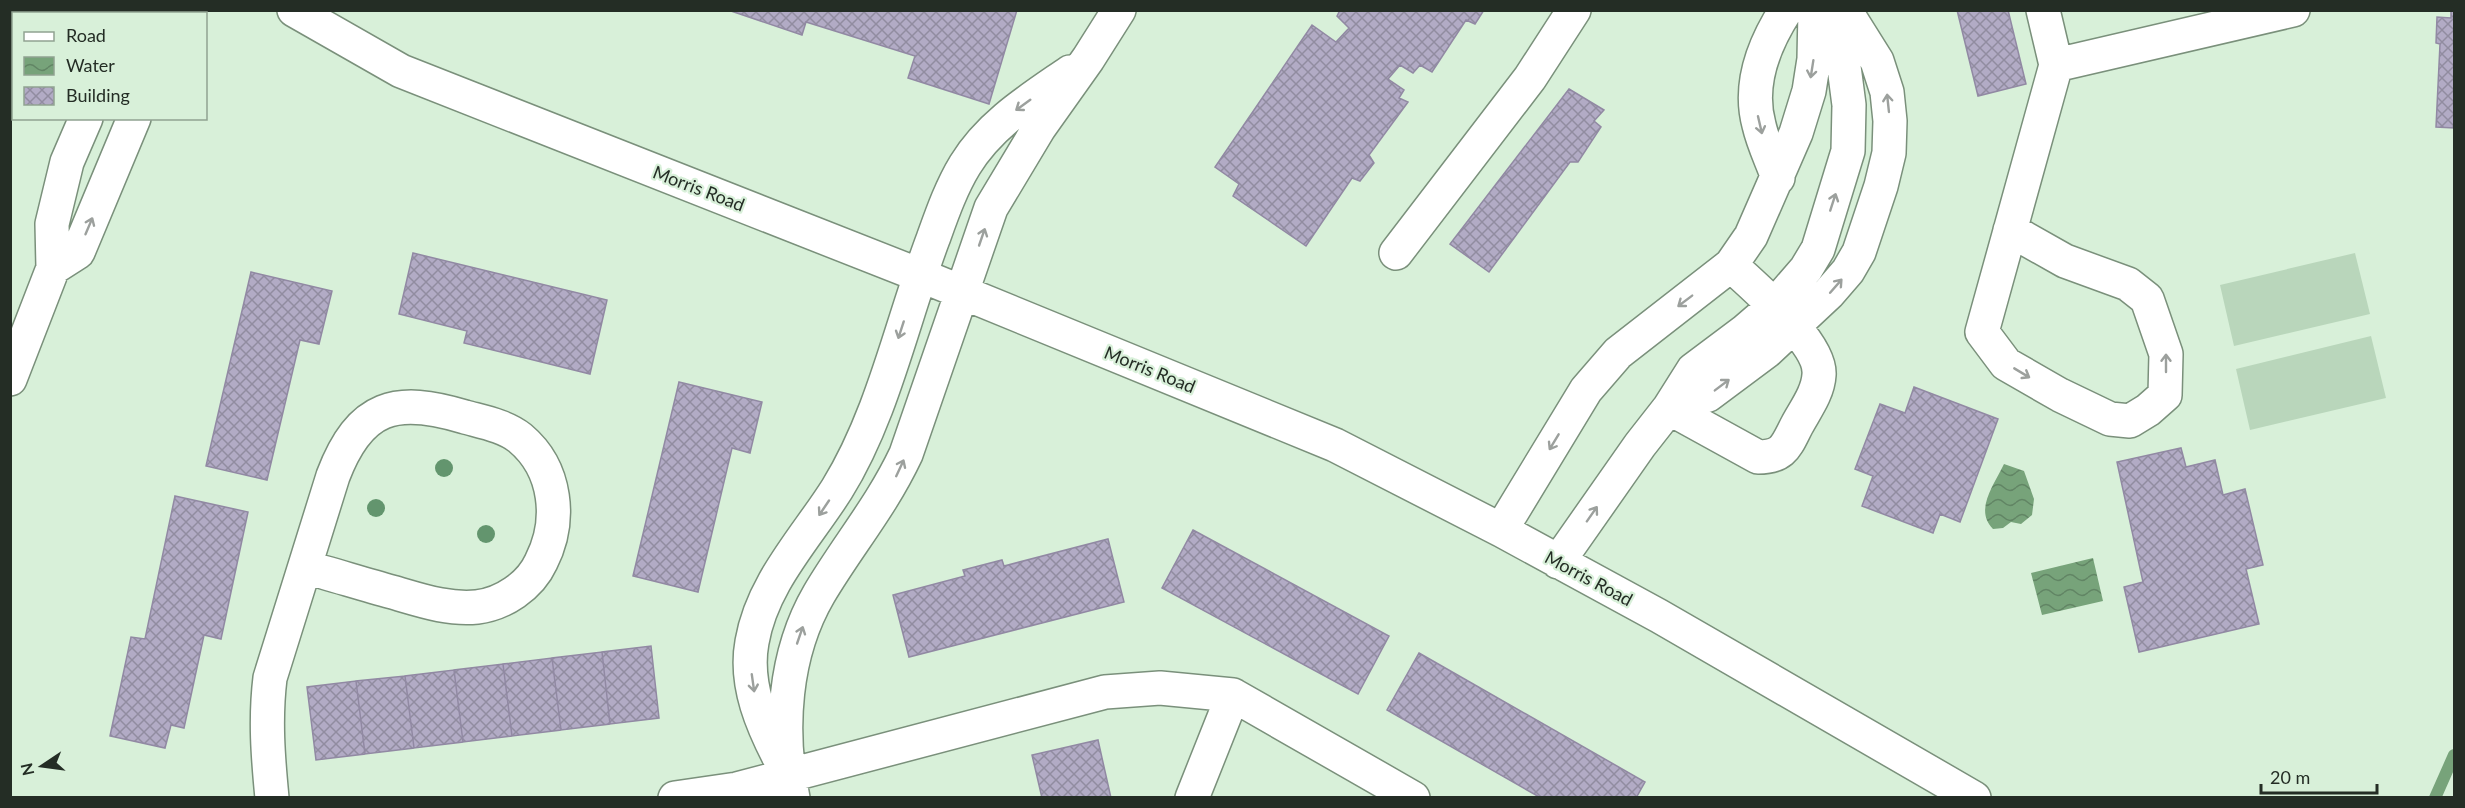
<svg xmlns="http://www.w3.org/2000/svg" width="2465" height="808" viewBox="0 0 2465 808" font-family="Lato,sans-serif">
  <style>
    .grass { fill: #b9d6bb }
    .water { fill: url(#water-waves) }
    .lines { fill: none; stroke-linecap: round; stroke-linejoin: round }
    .stream { stroke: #77a37a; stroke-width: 12 }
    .building { fill: url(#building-cross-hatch); stroke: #9189a3; stroke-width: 1.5 }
    .minor-casing { stroke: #7a907b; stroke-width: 36 }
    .minor { stroke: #fff; stroke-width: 33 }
    .tree { fill: #63956e }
    .oneway { stroke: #9ca09d }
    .labels { text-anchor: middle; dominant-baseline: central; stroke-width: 4.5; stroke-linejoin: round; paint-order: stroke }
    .street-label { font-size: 18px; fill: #242d25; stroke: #d8f0d9 }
  </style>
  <defs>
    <pattern id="water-waves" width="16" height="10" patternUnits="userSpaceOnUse" patternTransform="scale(1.5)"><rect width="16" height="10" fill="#77a37a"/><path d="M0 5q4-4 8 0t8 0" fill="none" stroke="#618564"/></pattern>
    <pattern id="building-cross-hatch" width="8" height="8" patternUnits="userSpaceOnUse" patternTransform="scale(1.5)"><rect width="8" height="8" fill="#b2abc5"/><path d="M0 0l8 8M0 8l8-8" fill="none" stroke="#918ca0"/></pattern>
  </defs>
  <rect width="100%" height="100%" fill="#d8f0d9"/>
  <path class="grass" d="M 2355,253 L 2370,314 L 2234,346 L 2220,285 Z
    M 2371,336 L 2386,398 L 2250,430 L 2236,369 Z"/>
  <path class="water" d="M 2004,464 L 2024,471 L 2034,499 L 2032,515 L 2021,524 L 2011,522 L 2003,528 L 1993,529 C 1974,510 1994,485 2004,464 Z
    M 2093,558 L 2103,601 L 2042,615 L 2031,573 Z"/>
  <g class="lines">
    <path class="stream" d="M 2435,798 L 2454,755"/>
  </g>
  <path class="building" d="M 728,10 L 1017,10 L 989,104 L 908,78 L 915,56 L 806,22 L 802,35 Z
    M 1340,10 L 1484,10 L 1475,24 L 1466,20 L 1432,72 L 1420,65 L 1413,73 L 1400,65 L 1388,79 L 1404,90 L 1399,98 L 1408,102 L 1369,155 L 1374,163 L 1360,181 L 1352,178 L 1306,246 L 1233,196 L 1239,184 L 1215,167 L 1312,25 L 1336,42 L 1349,28 L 1337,16 Z
    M 1957,10 L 2008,10 L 2026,84 L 1978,96 Z
    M 2451,10 L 2454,10 L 2454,128 L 2436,127 L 2440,44 L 2436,43 L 2437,17 L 2451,18 Z
    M 1569,89 L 1604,110 L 1594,121 L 1601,127 L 1578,162 L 1570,162 L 1489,272 L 1450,244 Z
    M 413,253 L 607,300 L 590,374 L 464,343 L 467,331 L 399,314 Z
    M 251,272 L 332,291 L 319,344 L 300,340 L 267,480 L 206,466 Z
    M 679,382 L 762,402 L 750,453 L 732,448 L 698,592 L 633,576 Z
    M 1914,387 L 1998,419 L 1960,522 L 1940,514 L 1933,533 L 1862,506 L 1873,476 L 1855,469 L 1880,404 L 1905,413 Z
    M 2181,448 L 2186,467 L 2215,460 L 2223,495 L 2245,489 L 2263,565 L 2246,569 L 2259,624 L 2139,652 L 2124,587 L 2143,582 L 2117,462 Z
    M 175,496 L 248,512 L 221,639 L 204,635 L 184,728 L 171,725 L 165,748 L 110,736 L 131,637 L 145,639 Z
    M 1193,530 L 1389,636 L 1358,694 L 1162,588 Z
    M 1108,539 L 1124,602 L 909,657 L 893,595 L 965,576 L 963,570 L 1002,560 L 1004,566 Z
    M 651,646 L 659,718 L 610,724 L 602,652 Z
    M 602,652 L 610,724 L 561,730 L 552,658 Z
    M 1419,653 L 1645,782 L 1636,798 L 1541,798 L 1387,710 Z
    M 552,658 L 561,730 L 512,736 L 503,664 Z
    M 503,664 L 512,736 L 463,742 L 454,670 Z
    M 454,670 L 463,742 L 414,748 L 405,676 Z
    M 405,676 L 414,748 L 365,754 L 356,681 Z
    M 356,681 L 365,754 L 316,760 L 307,687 Z
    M 1098,740 L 1111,798 L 1042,798 L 1032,755 Z"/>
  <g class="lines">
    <defs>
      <path id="minor" d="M 294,10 L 401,71 L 937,282 L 1335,445 L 1501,530 L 1659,616 L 1974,798
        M 152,14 L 153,10
        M 2056,65 L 2293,10
        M 1778,178 C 1772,161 1763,143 1759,125 C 1748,85 1764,44 1786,10
        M 2010,230 L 2065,261 L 2128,284 L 2147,299 L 2166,354 L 2165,395 L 2148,410 L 2130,421 L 2110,419 L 2060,395 L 2006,364 L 1982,332 L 2056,65 L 2043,10
        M 1396,253 L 1530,78 L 1574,10
        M 53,268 L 78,252 L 134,118
        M 10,379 L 53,268 L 52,224 L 67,162 L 86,118
        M 1669,408 L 1708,395 L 1767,351 L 1829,293 L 1848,271 L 1859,252 L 1881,186 L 1889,153 L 1890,121 L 1887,92 L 1877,61 L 1845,10
        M 1669,408 L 1758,457 C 1784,457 1786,446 1797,425 C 1805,410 1818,393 1819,375 C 1822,343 1754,287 1731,265
        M 1501,530 L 1586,390 L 1618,353 L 1731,265 L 1751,236 L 1796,133 L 1809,91 L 1814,59 L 1815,10
        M 1558,562 L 1640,445 L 1669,408 L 1693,370 L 1745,331 L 1774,306 L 1806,269 L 1818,249 L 1848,151 L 1849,105 L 1843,59 L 1830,10
        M 782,763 C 763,727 744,685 752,642 C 762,583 806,538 837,489 C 883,415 902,321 933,239 C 942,214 951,188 965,165 C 990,124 1031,99 1070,72
        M 272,798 C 268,757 265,719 270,678 L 333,476 C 360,405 396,396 465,417 C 483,422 505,426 520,438 C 557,469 562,521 541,562 C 530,586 503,604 477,607 C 448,610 420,600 392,592 C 363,584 334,575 305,567
        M 675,798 L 737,789 L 1105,692 L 1160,688 L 1233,695 L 1413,798
        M 793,798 C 779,730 784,654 819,594 C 848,545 881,507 906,454 L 991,208 L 1039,128 L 1088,59 L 1119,10
        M 1192,798 L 1233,695"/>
    </defs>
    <use href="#minor" class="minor-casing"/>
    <use href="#minor" class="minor"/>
  </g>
  <g class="tree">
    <circle cx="444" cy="468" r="9"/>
    <circle cx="376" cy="508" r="9"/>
    <circle cx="486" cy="534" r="9"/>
  </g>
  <defs><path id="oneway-shaft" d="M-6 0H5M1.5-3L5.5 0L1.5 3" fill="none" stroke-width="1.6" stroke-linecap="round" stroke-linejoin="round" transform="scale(1.5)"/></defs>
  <g class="oneway">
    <use href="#oneway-shaft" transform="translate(1812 69) rotate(99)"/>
    <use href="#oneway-shaft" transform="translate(1888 103) rotate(-96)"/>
    <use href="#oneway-shaft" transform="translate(1023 105) rotate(144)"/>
    <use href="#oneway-shaft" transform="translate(1760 125) rotate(77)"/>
    <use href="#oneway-shaft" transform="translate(1833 202) rotate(-72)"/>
    <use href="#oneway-shaft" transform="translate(89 226) rotate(-67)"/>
    <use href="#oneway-shaft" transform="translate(982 237) rotate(-71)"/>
    <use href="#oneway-shaft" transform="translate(1836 286) rotate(-49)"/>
    <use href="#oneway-shaft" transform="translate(1685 301) rotate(143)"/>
    <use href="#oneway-shaft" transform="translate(901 330) rotate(108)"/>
    <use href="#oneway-shaft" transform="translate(2166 363) rotate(-90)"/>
    <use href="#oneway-shaft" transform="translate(2022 373) rotate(31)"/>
    <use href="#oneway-shaft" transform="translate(1722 385) rotate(-37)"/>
    <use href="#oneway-shaft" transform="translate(1554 442) rotate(121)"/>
    <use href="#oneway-shaft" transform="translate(900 468) rotate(-65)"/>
    <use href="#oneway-shaft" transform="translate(824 508) rotate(124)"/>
    <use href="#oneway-shaft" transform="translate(1592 514) rotate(-55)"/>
    <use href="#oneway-shaft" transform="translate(800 635) rotate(-71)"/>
    <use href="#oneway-shaft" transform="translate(753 683) rotate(82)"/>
  </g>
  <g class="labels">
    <g class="street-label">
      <text transform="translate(699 188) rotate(21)">Morris Road</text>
      <text transform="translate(1150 369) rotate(22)">Morris Road</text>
      <text transform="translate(1589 578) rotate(28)">Morris Road</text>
    </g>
  </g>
  <rect width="2465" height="808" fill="none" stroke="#242d25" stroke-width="24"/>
  <rect x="12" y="12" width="195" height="108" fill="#d8f0d9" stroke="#90a291" stroke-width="1.5"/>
  <rect x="24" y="32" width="30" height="9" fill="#ffffff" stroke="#90a291" stroke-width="1.5"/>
  <text x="66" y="42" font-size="18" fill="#242d25">Road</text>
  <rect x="24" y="57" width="30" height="18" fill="url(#water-waves)" stroke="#90a291" stroke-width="1.5"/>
  <text x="66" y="72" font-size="18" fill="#242d25">Water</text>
  <rect x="24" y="87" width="30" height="18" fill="url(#building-cross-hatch)" stroke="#90a291" stroke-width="1.5"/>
  <text x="66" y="102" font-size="18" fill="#242d25">Building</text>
  <g transform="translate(42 766) rotate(257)" stroke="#d8f0d9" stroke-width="4.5" paint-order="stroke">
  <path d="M0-4.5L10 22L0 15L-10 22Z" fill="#242d25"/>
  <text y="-9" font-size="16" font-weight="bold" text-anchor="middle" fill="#242d25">N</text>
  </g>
  <path d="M2261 784v9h116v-9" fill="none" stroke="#242d25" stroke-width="3"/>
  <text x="2270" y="784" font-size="18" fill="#242d25" stroke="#d8f0d9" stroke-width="4.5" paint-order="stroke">20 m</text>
</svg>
